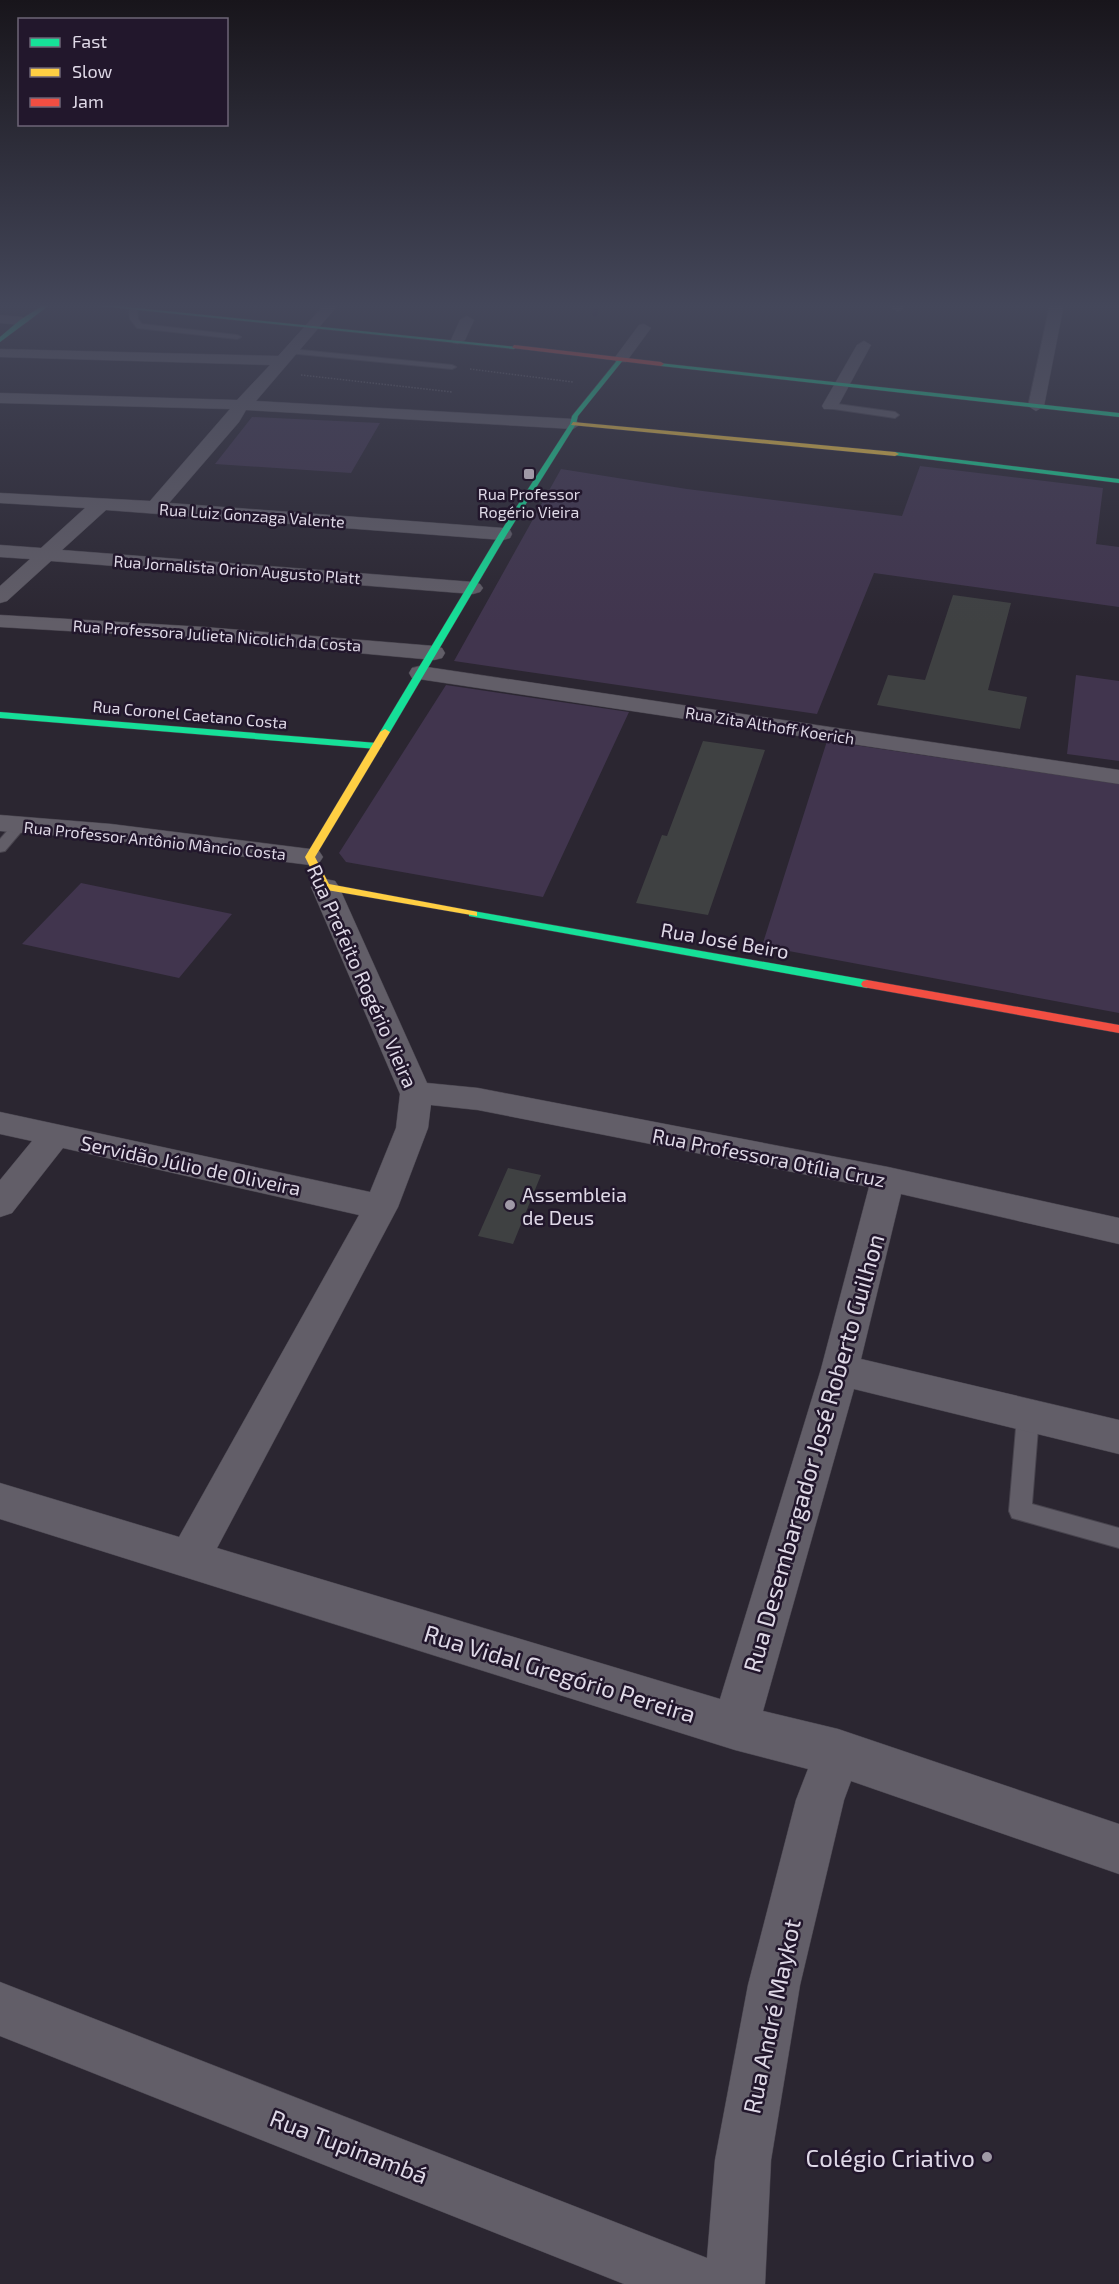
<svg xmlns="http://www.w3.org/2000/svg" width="1119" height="2284" viewBox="0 0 1119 2284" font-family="'Exo 2',sans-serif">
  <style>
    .green { fill: #41354e }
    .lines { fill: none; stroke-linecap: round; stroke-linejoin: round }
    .stream { stroke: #200931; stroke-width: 5 }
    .building { fill: #3f4142 }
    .lane-casing { stroke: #48444e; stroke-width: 2 }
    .street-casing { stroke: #48444e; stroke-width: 1 }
    .fast-casing { stroke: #48444e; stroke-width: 1 }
    .slow-casing { stroke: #48444e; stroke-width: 1 }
    .jam-casing { stroke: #48444e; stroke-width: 1 }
    .path { stroke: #65616a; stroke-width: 1.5; stroke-dasharray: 1.5 1.5; stroke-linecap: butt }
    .lane { fill: #625e68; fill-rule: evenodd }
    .street { fill: #625e68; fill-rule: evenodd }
    .fast { fill: #16e098; fill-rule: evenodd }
    .slow { fill: #ffcf43; fill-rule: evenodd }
    .jam { fill: #f24e42; fill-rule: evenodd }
    .poi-dot { fill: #a09aa7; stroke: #22172c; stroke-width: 2 }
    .labels { text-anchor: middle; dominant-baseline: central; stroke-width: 5; stroke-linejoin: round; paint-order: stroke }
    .far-poi-label { font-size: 16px; fill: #dfd9e7; stroke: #22172c }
    .far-street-label { font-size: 16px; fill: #dfd9e7; stroke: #22172c }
    .street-label { font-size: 20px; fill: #dfd9e7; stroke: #22172c }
    .poi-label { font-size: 20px; fill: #dfd9e7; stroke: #22172c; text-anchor: start }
    .near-street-label { font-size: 24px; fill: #dfd9e7; stroke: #22172c }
    .near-poi-label { font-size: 24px; fill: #dfd9e7; stroke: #22172c; text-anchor: end }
  </style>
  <rect width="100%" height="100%" fill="#2b2631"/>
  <path class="green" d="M 252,417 L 380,423 L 351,473 L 215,464 Z
    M 920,466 L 1103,488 L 1096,544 L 1119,547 L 1119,607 L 874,573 L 817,714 L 454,661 L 561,469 L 687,489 L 902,516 Z
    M 1076,675 L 1119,681 L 1119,761 L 1067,754 Z
    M 446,685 L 629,712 L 543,897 L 346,862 L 339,853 Z
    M 827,741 L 1119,784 L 1119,1013 L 762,946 Z
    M 81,883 L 232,914 L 179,978 L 22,944 Z"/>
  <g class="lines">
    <path class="stream" d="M 595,314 L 597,304"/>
  </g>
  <path class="building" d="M 953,595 L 1011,603 L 988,690 L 1027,697 L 1020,729 L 877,705 L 888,675 L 925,680 Z
    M 703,741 L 765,750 L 708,915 L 636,903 L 662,835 L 667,836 Z
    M 508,1168 L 541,1175 L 513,1244 L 478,1236 Z"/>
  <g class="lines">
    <defs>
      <path id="lane" d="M 133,307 L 137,309 L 138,319 L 142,324 L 237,335 L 241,337 L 237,339 L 137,328 L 130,319 L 129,309 Z
        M 291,349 L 452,365 L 456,367 L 452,369 L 288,353 L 287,351 Z
        M 830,403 L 895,412 L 899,415 L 895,418 L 827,408 L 827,404 Z
        M 20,821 L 27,825 L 5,851 L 0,852 L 0,839 L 15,822 Z
        M 1028,1407 L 1036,1410 L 1039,1416 L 1032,1504 L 1119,1528 L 1119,1548 L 1012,1518 L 1009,1511 L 1017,1416 L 1020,1410 Z"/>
      <path id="street" d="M 325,304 L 339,304 L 256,401 L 573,419 L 581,424 L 573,429 L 246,410 L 239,422 L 169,503 L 503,528 L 510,530 L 512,534 L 510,538 L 503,540 L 106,510 L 62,550 L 473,582 L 480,584 L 483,588 L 480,592 L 473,594 L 51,561 L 7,601 L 0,603 L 0,586 L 30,559 L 0,557 L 0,545 L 41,548 L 85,508 L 0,503 L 0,493 L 150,501 L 230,409 L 0,403 L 0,393 L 237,400 L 270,365 L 0,357 L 0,349 L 278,356 Z
        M 892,304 L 906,304 L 902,310 L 897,311 L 890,307 Z
        M 1050,304 L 1064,304 L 1044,406 L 1036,411 L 1028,406 Z
        M 0,315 L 22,317 L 29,321 L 22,325 L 0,323 Z
        M 467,316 L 474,320 L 465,340 L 458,344 L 453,343 L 451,340 L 460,320 Z
        M 644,324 L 651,328 L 626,362 L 616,362 L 614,359 L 616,356 L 639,325 Z
        M 864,341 L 871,345 L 838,406 L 836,409 L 824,409 L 822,406 L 857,345 Z
        M 0,615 L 204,627 L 434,646 L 442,648 L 445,653 L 442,658 L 434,660 L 204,639 L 0,627 Z
        M 420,666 L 1119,770 L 1119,784 L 412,678 L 409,673 L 412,668 Z
        M 0,815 L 111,824 L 310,849 L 319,851 L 323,857 L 319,863 L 310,865 L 111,840 L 0,831 Z
        M 325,879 L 335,881 L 339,887 L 427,1083 L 478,1088 L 888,1167 L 1119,1218 L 1119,1244 L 901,1194 L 861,1359 L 1119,1420 L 1119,1454 L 854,1389 L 763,1711 L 838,1729 L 1119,1824 L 1119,1874 L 851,1781 L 844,1800 L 800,1985 L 771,2160 L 765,2284 L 624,2284 L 0,2036 L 0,1982 L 707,2258 L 715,2160 L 748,1985 L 796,1800 L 808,1769 L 735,1750 L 0,1519 L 0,1483 L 179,1537 L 359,1215 L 63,1148 L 12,1213 L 0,1217 L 0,1180 L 32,1141 L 0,1134 L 0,1112 L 370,1192 L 396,1128 L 400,1094 L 311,887 L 315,881 ZM 431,1105 L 478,1110 L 869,1187 L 821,1369 L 720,1699 L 217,1548 L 398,1207 L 428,1128 Z"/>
      <path id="fast" d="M 45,304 L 51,304 L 0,342 L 0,337 L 20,320 Z
        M 80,304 L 98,304 L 517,347 L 514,349 Z
        M 619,358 L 624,359 L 578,416 L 576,424 L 507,534 L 390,732 L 382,734 L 380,732 L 499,534 L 570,424 L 572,416 Z
        M 659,363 L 1119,413 L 1119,417 L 661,366 Z
        M 895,452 L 1119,479 L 1119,483 L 893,455 L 893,453 Z
        M 0,712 L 377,743 L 382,746 L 377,749 L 0,718 Z
        M 473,911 L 867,980 L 873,984 L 867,988 L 469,916 L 469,912 Z"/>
      <path id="slow" d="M 573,422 L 895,452 L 899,454 L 895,456 L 571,425 Z
        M 385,729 L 390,732 L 315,857 L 329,884 L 473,911 L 477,912 L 477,916 L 321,889 L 305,857 L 380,732 Z"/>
      <path id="jam" d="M 514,345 L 661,362 L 664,364 L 661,366 L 512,348 Z
        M 867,980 L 1119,1025 L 1119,1033 L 863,987 L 861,984 L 863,981 Z"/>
    </defs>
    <use href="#lane" class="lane-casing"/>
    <use href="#street" class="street-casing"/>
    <use href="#fast" class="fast-casing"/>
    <use href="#slow" class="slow-casing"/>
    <use href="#jam" class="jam-casing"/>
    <path class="path" d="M 470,369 L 573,382
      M 301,375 L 452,392"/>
    <use href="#lane" class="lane"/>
    <use href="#street" class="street"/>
    <use href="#fast" class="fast"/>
    <use href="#slow" class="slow"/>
    <use href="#jam" class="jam"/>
  </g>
  <linearGradient id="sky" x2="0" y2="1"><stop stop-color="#18151b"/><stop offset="0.49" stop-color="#44475a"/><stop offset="1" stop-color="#44475a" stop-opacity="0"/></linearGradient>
  <rect width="1119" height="624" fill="url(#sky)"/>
  <g class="poi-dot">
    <rect x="523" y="468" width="12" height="12" rx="3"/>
    <circle cx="510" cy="1205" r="6"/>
    <circle cx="987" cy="2157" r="6"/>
  </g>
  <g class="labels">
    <g class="far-poi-label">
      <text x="529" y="493">Rua Professor<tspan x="529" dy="18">Rogério Vieira</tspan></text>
    </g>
    <g class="far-street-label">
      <text transform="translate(252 515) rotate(4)">Rua Luiz Gonzaga Valente</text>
      <text transform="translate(237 569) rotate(4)">Rua Jornalista Orion Augusto Platt</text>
      <text transform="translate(217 635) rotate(4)">Rua Professora Julieta Nicolich da Costa</text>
      <text transform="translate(190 714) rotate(5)">Rua Coronel Caetano Costa</text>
      <text transform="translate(770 725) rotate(9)">Rua Zita Althoff Koerich</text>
      <text transform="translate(155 840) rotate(6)">Rua Professor Antônio Mâncio Costa</text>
    </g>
    <g class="street-label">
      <text transform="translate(725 940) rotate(10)">Rua José Beiro</text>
      <text transform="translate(363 976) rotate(66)">Rua Prefeito Rogério Vieira</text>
      <text transform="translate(769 1157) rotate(11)">Rua Professora Otília Cruz</text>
      <text transform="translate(191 1165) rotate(12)">Servidão Júlio de Oliveira</text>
    </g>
    <g class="poi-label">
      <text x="522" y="1194">Assembleia<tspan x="522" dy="23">de Deus</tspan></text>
    </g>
    <g class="near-street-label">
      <text transform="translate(813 1453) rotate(-74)">Rua Desembargador José Roberto Guilhon</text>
      <text transform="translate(560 1673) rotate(17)">Rua Vidal Gregório Pereira</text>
      <text transform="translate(771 2016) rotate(-78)">Rua André Maykot</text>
      <text transform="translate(349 2146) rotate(21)">Rua Tupinambá</text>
    </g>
    <g class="near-poi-label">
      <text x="975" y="2157">Colégio Criativo</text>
    </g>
  </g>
  <rect x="18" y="18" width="210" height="108" fill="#22172c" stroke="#6e6577" stroke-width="1.5"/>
  <rect x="30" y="38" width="30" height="9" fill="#16e098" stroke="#6e6577" stroke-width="1.5"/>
  <text x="72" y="48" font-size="18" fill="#dfd9e7">Fast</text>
  <rect x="30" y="68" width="30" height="9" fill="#ffcf43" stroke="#6e6577" stroke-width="1.5"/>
  <text x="72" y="78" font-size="18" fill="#dfd9e7">Slow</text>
  <rect x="30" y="98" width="30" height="9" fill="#f24e42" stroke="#6e6577" stroke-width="1.5"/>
  <text x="72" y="108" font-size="18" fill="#dfd9e7">Jam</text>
</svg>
